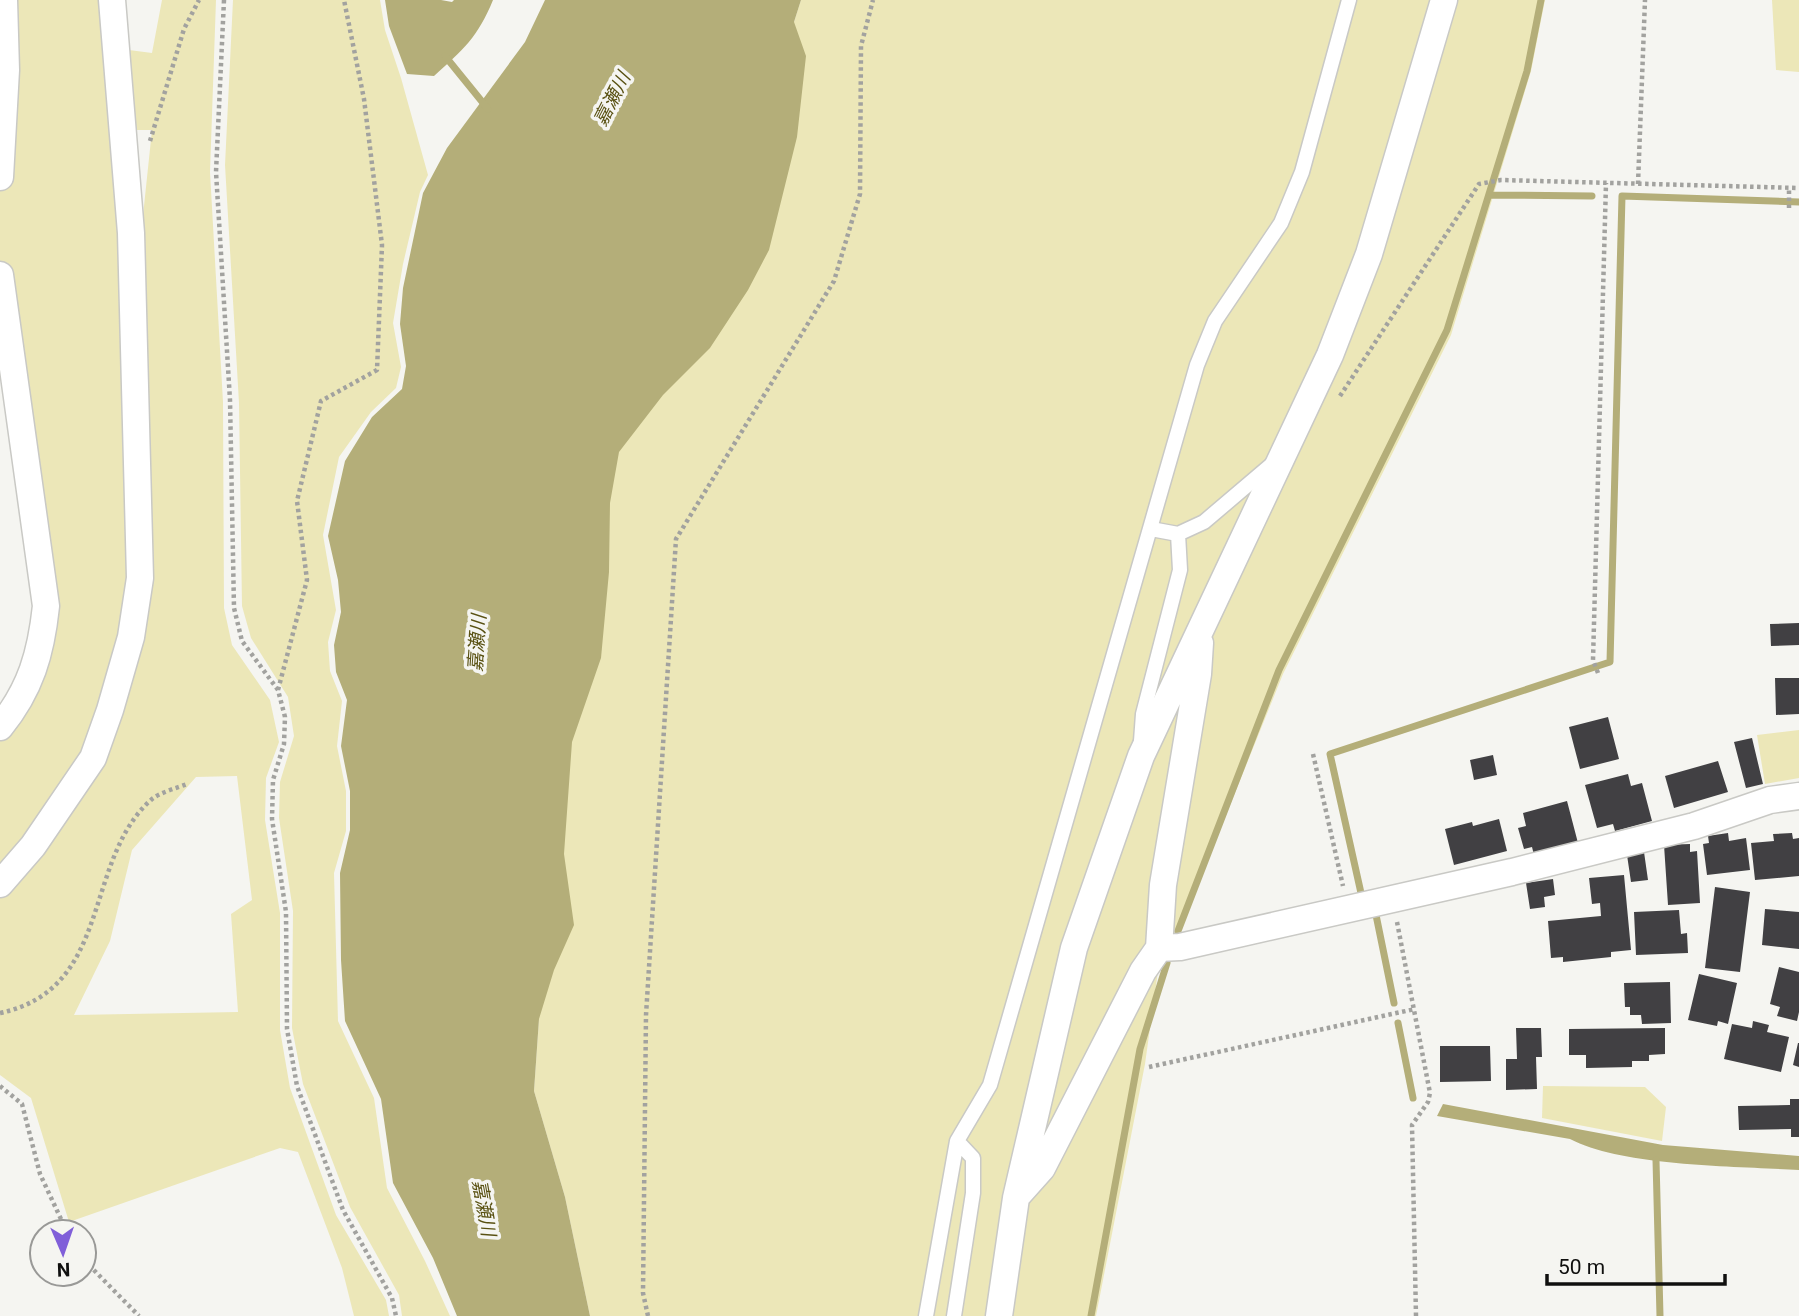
<svg xmlns="http://www.w3.org/2000/svg" width="1799" height="1316" viewBox="0 0 1799 1316" font-family="Roboto,'Noto Sans JP',sans-serif">
  <style>
    .green { fill: #ece7b8; fill-rule: evenodd }
    .water { fill: #b4ae79 }
    .lines { fill: none; stroke-linecap: round; stroke-linejoin: round }
    .stream { stroke: #b4ae79; stroke-width: 7 }
    .building { fill: #414043 }
    .lane-casing { stroke: #c9c9c5; stroke-width: 17 }
    .street-casing { stroke: #c9c9c5; stroke-width: 29 }
    .path { stroke: #a2a29f; stroke-width: 4.5; stroke-dasharray: 3.5 3.5; stroke-linecap: butt }
    .lane { stroke: #fff; stroke-width: 14 }
    .street { stroke: #fff; stroke-width: 26 }
    .labels { text-anchor: middle; dominant-baseline: central; stroke-width: 7; stroke-linejoin: round; paint-order: stroke }
    .water-label { font-size: 19px; font-style: italic; fill: #595112; stroke: #f5f5f1 }
  </style>
  <rect width="100%" height="100%" fill="#f5f5f1"/>
  <path class="green" d="M 0,0 L 101,0 L 142,225 L 152,130 L 135,130 L 129,50 L 152,53 L 162,0 L 216,0 L 210,172 L 223,402 L 224,608 L 232,645 L 270,700 L 279,742 L 266,778 L 265,820 L 280,913 L 280,1030 L 290,1088 L 336,1215 L 386,1300 L 389,1316 L 354,1316 L 342,1268 L 298,1152 L 280,1148 L 69,1222 L 31,1098 L 0,1075 L 0,705 L 10,695 L 38,618 L 0,339 ZM 237,776 L 252,900 L 231,914 L 238,1012 L 74,1015 L 110,941 L 132,850 L 196,777 Z
    M 233,0 L 380,0 L 385,30 L 401,78 L 428,175 L 420,192 L 403,264 L 393,323 L 401,367 L 396,388 L 371,412 L 339,457 L 323,535 L 336,610 L 328,642 L 330,671 L 342,701 L 337,746 L 346,791 L 346,831 L 334,873 L 338,1021 L 374,1098 L 387,1188 L 425,1261 L 450,1316 L 402,1316 L 399,1295 L 350,1207 L 303,1084 L 292,1028 L 293,911 L 279,818 L 280,782 L 294,736 L 288,697 L 251,638 L 242,606 L 239,403 L 225,165 Z
    M 801,0 L 1545,0 L 1531,71 L 1451,335 L 1283,674 L 1178,934 L 1159,964 L 1145,1064 L 1096,1316 L 590,1316 L 565,1197 L 534,1091 L 539,1019 L 546,476 L 794,22 Z
    M 1772,0 L 1799,0 L 1799,72 L 1776,70 Z
    M 1799,730 L 1799,778 L 1765,784 L 1757,735 Z
    M 1543,1086 L 1645,1087 L 1666,1107 L 1662,1141 L 1542,1118 Z"/>
  <path class="water" d="M 385,0 L 441,0 L 452,2 L 454,0 L 493,0 C 478,37 463,50 434,76 L 407,74 L 389,26 Z
    M 545,0 L 801,0 L 794,22 L 806,56 L 797,137 L 769,250 L 748,290 L 710,348 L 663,395 L 619,452 L 610,503 L 609,572 L 601,658 L 572,742 L 564,854 L 574,925 L 554,970 L 539,1019 L 534,1091 L 565,1197 L 590,1316 L 457,1316 L 433,1258 L 393,1183 L 381,1099 L 345,1021 L 341,960 L 340,873 L 350,830 L 350,791 L 341,746 L 347,700 L 336,672 L 334,645 L 341,612 L 338,580 L 328,536 L 345,461 L 372,417 L 402,389 L 406,366 L 400,324 L 403,288 L 423,193 L 447,148 L 525,42 Z
    M 1443,1104 L 1663,1145 L 1799,1156 L 1799,1170 C 1736,1166 1624,1167 1570,1139 L 1437,1116 Z"/>
  <g class="lines">
    <path class="stream" d="M 445,56 L 488,109
      M 1489,195 L 1592,196
      M 1361,893 L 1330,754 L 1610,662 L 1622,196 L 1799,202
      M 1376,915 L 1394,1003
      M 1178,931 L 1279,670 L 1447,330 L 1527,71 L 1541,0
      M 1398,1023 L 1413,1098
      M 1656,1160 L 1660,1316
      M 1091,1316 L 1140,1049 L 1167,963"/>
  </g>
  <path class="building" d="M 1799,623 L 1799,645 L 1771,646 L 1770,624 Z
    M 1775,678 L 1799,678 L 1799,714 L 1776,715 Z
    M 1608,717 L 1619,759 L 1580,769 L 1569,727 Z
    M 1752,738 L 1763,784 L 1746,788 L 1734,742 Z
    M 1493,755 L 1497,775 L 1474,780 L 1470,760 Z
    M 1718,761 L 1728,792 L 1674,808 L 1665,776 Z
    M 1628,774 L 1631,786 L 1642,783 L 1652,821 L 1615,831 L 1613,824 L 1597,828 L 1585,785 Z
    M 1567,801 L 1578,843 L 1534,855 L 1532,847 L 1524,849 L 1518,828 L 1526,826 L 1523,813 Z
    M 1499,819 L 1507,851 L 1454,865 L 1445,829 L 1472,822 L 1473,826 Z
    M 1728,833 L 1729,841 L 1746,838 L 1750,870 L 1707,875 L 1703,844 L 1709,843 L 1708,836 Z
    M 1792,833 L 1793,839 L 1799,838 L 1799,876 L 1755,880 L 1751,843 L 1774,841 L 1773,834 Z
    M 1690,844 L 1690,852 L 1697,851 L 1700,903 L 1668,905 L 1664,845 Z
    M 1644,852 L 1648,880 L 1631,882 L 1627,855 Z
    M 1624,875 L 1631,950 L 1611,952 L 1611,957 L 1563,962 L 1563,957 L 1551,958 L 1548,921 L 1601,916 L 1600,903 L 1592,904 L 1589,878 Z
    M 1553,879 L 1555,895 L 1544,897 L 1545,907 L 1530,909 L 1526,883 Z
    M 1715,887 L 1750,892 L 1740,972 L 1705,968 Z
    M 1765,909 L 1799,912 L 1799,949 L 1762,945 Z
    M 1679,910 L 1681,934 L 1687,933 L 1688,953 L 1636,955 L 1634,912 Z
    M 1779,967 L 1799,972 L 1799,1012 L 1797,1021 L 1777,1016 L 1780,1007 L 1770,1004 Z
    M 1699,974 L 1737,983 L 1728,1024 L 1718,1021 L 1717,1026 L 1688,1020 Z
    M 1670,982 L 1671,1023 L 1642,1024 L 1641,1015 L 1630,1015 L 1630,1007 L 1625,1007 L 1624,983 Z
    M 1753,1021 L 1769,1025 L 1767,1032 L 1789,1037 L 1781,1072 L 1724,1059 L 1732,1024 L 1752,1028 Z
    M 1516,1028 L 1541,1028 L 1542,1057 L 1536,1057 L 1537,1089 L 1506,1090 L 1506,1059 L 1517,1059 Z
    M 1665,1028 L 1665,1054 L 1649,1055 L 1649,1061 L 1632,1061 L 1632,1067 L 1586,1068 L 1586,1055 L 1569,1055 L 1569,1029 Z
    M 1798,1043 L 1799,1043 L 1799,1067 L 1793,1065 Z
    M 1440,1046 L 1490,1046 L 1491,1081 L 1440,1082 Z
    M 1790,1099 L 1799,1099 L 1799,1137 L 1791,1137 L 1791,1129 L 1739,1130 L 1738,1106 L 1790,1105 Z"/>
  <g class="lines">
    <defs>
      <path id="lane" d="M 1151,529 L 1178,534 L 1204,522 L 1271,465
        M 1141,741 L 1143,714 L 1180,570 L 1178,534
        M 926,1316 L 957,1141 L 990,1085 L 1197,365 L 1215,321 L 1281,223 L 1302,172 L 1349,0
        M 954,1316 L 973,1193 L 973,1158 L 957,1141"/>
      <path id="street" d="M 0,177 L 6,70 L 4,0
        M 0,275 L 46,606 C 41,653 31,689 0,727
        M 0,884 L 33,846 L 93,758 L 110,710 L 131,637 L 140,578 L 131,233 L 112,0
        M 1159,948 L 1180,947 L 1512,872 L 1694,826 L 1770,800 L 1799,796
        M 1017,1196 L 1042,1168 L 1143,971 L 1159,948 L 1163,885 L 1198,674 L 1200,643
        M 999,1316 L 1016,1198 L 1074,948 L 1141,756 L 1330,355 L 1369,254 L 1444,0"/>
    </defs>
    <use href="#lane" class="lane-casing"/>
    <use href="#street" class="street-casing"/>
    <path class="path" d="M 224,0 L 216,172 L 230,400 L 234,608 L 242,641 L 278,690 L 285,717 L 284,744 L 273,780 L 272,819 L 286,912 L 287,1029 L 297,1086 L 343,1210 L 392,1298 L 396,1316
      M 150,141 L 184,29 L 199,0
      M 1638,184 L 1645,0
      M 1789,208 L 1789,188
      M 1340,396 L 1479,184 L 1501,180 L 1799,188
      M 1598,673 L 1593,660 L 1606,183
      M 278,690 L 307,580 L 297,501 L 321,401 L 377,370 L 382,245 L 364,99 L 344,0
      M 1313,754 L 1343,886
      M 1397,922 L 1430,1093 L 1428,1102 L 1412,1125 L 1416,1316
      M 0,1013 C 114,989 82,860 152,799 C 161,792 177,788 187,784
      M 1149,1067 L 1415,1009
      M 0,1086 L 22,1104 L 40,1174 L 67,1232
      M 84,1260 L 139,1316
      M 648,1316 L 643,1293 L 646,1015 L 676,539 L 834,281 L 860,194 L 861,46 L 873,0"/>
    <use href="#lane" class="lane"/>
    <use href="#street" class="street"/>
  </g>
  <g class="labels">
    <g class="water-label">
      <text transform="translate(612 99) rotate(-63)">嘉瀬川</text>
      <text transform="translate(477 643) rotate(-86)">嘉瀬川</text>
      <text transform="translate(484 1208) rotate(80)">嘉瀬川</text>
    </g>
  </g>
  <g transform="translate(63 1253) rotate(178)"><circle r="33" fill="#f5f5f1" stroke="#999997" stroke-width="2"/>
  <path d="M0-5L12 26L0 18L-12 26Z" fill="#805fd9"/>
  <text y="-10" font-size="19" font-weight="bold" text-anchor="middle" fill="#10100f">N</text>
  </g>
  <path d="M1547 1274v10h178v-10" fill="none" stroke="#10100f" stroke-width="3.5"/>
  <text x="1558" y="1274" font-size="21" fill="#10100f" stroke="#f5f5f1" stroke-width="5" paint-order="stroke">50 m</text>
</svg>
